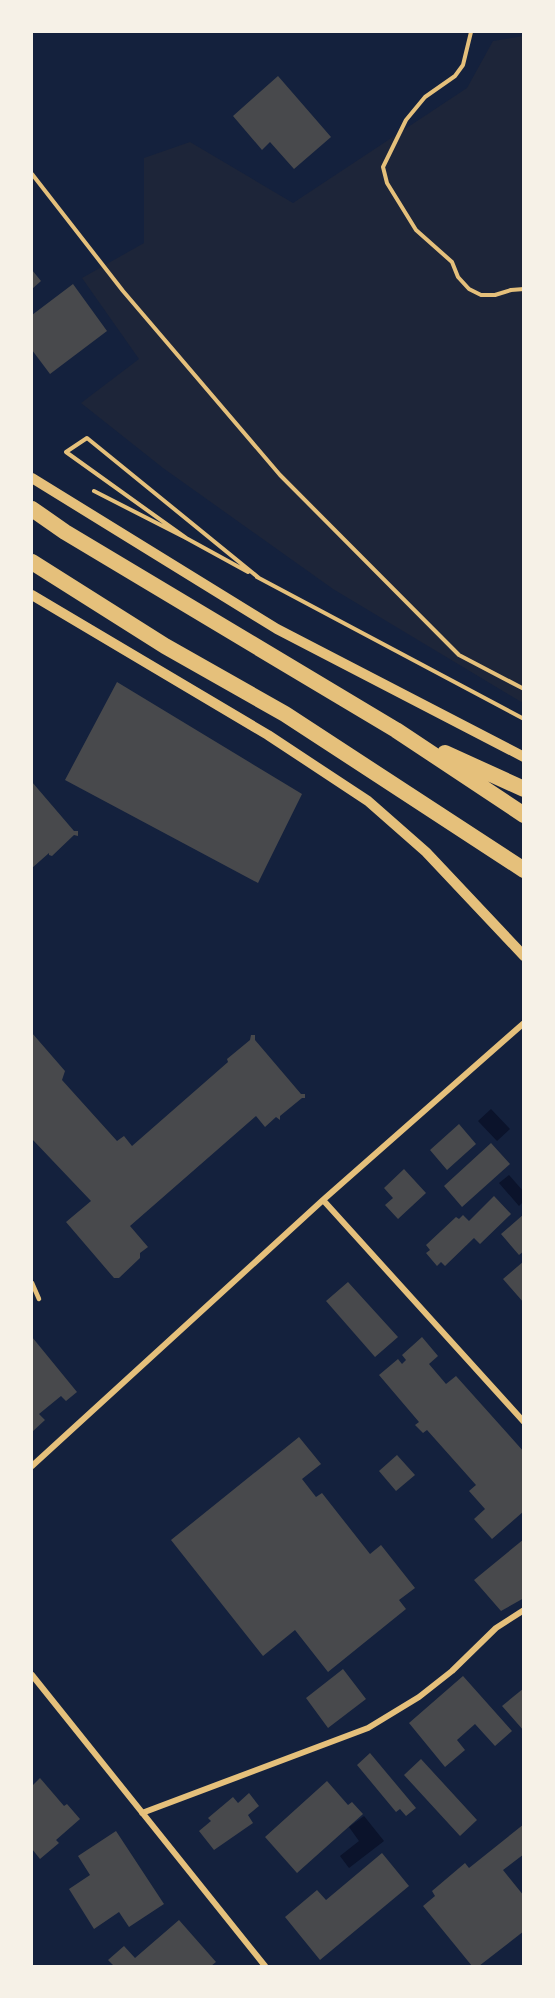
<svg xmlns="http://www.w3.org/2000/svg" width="555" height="1998" viewBox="0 0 555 1998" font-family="'Space Grotesk',sans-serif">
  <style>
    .green { fill: #1d2539 }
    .water { fill: #0b132b }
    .building { fill: #48494c }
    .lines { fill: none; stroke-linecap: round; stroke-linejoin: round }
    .path { stroke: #e5c07b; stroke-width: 4 }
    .service { stroke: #e5c07b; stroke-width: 4.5 }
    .minor { stroke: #e5c07b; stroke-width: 6 }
    .tertiary { stroke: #e5c07b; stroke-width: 10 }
    .trunk { stroke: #e5c07b; stroke-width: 16 }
  </style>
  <rect width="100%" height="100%" fill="#14213d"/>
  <path class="green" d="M 523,36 L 523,703 L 333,589 L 163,468 L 81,403 L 139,359 L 82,278 L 144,243 L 144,158 L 190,142 L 293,203 L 467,88 L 493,41 Z"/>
  <path class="water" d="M 491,1109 L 510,1129 L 497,1141 L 478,1121 Z
    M 509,1175 L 523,1191 L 523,1202 L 519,1206 L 499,1183 Z
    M 364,1816 L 384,1841 L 349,1868 L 340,1856 L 359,1841 L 349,1827 Z"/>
  <path class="building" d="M 278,76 L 331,137 L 294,169 L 270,142 L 262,150 L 233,116 Z
    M 32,270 L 41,281 L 32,289 Z
    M 73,284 L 107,331 L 50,374 L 32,350 L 32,315 Z
    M 117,682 L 302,794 L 258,883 L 65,780 Z
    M 32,782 L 74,831 L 78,831 L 78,836 L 74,835 L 52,856 L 49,855 L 49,853 L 32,868 Z
    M 32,1033 L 65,1071 L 62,1080 L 117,1141 L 124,1136 L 132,1146 L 228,1062 L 227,1059 L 250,1040 L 251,1035 L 255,1035 L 255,1040 L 301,1094 L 305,1094 L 305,1098 L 302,1098 L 280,1116 L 280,1120 L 276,1117 L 265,1127 L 256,1116 L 130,1226 L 148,1247 L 140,1253 L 140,1258 L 119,1278 L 114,1278 L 66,1222 L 91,1201 L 32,1139 Z
    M 459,1124 L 476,1144 L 447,1170 L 430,1150 Z
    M 491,1143 L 510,1164 L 462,1207 L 444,1186 Z
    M 404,1169 L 426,1193 L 398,1219 L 385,1205 L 393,1198 L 384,1188 Z
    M 494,1196 L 511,1214 L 480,1244 L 474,1238 L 445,1266 L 441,1262 L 437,1266 L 426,1253 L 430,1250 L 426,1245 L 456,1217 L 459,1219 L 463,1215 L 469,1221 Z
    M 524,1214 L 524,1251 L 519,1255 L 501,1234 Z
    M 524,1261 L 524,1303 L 503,1279 Z
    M 348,1282 L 398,1337 L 375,1357 L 326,1301 Z
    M 32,1337 L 77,1392 L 66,1401 L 61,1396 L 39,1414 L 45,1420 L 32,1432 Z
    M 422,1337 L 438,1356 L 429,1364 L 446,1384 L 456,1376 L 524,1452 L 524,1511 L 492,1539 L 474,1519 L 485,1509 L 469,1491 L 476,1485 L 427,1430 L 423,1433 L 415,1425 L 419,1422 L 379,1375 L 398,1359 L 402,1364 L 406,1360 L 402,1355 Z
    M 299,1437 L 321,1464 L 302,1479 L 316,1497 L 322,1493 L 370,1554 L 381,1545 L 415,1588 L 399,1600 L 406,1609 L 328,1672 L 295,1630 L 263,1656 L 171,1540 Z
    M 397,1455 L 415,1475 L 396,1491 L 379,1471 Z
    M 524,1539 L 524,1598 L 501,1611 L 474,1580 Z
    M 343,1669 L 366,1699 L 328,1728 L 306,1698 Z
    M 463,1676 L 512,1731 L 495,1746 L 475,1724 L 457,1740 L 465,1750 L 445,1767 L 409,1723 Z
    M 524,1688 L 524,1731 L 502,1706 Z
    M 370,1753 L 416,1808 L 406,1816 L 400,1809 L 396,1812 L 357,1765 Z
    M 421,1759 L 477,1820 L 460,1836 L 404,1775 Z
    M 40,1778 L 64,1806 L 67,1804 L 80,1819 L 56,1840 L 59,1843 L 40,1859 L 32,1849 L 32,1786 Z
    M 327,1781 L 348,1805 L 352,1802 L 363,1814 L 297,1873 L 265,1837 Z
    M 249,1793 L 259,1806 L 248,1815 L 253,1823 L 214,1850 L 199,1831 L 211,1821 L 208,1818 L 233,1797 L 238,1803 Z
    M 524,1824 L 524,1854 L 503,1870 L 524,1896 L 524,1931 L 479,1966 L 472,1966 L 423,1906 L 435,1896 L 432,1891 L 465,1863 L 469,1868 Z
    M 116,1831 L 164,1904 L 129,1927 L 119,1912 L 94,1929 L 69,1889 L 90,1875 L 78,1856 Z
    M 382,1853 L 409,1886 L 320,1960 L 285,1917 L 317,1890 L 326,1900 Z
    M 179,1920 L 216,1962 L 211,1966 L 114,1966 L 108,1960 L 124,1946 L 135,1958 Z"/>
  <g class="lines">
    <path class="path" d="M 471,32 L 463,65 L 455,76 L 425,97 L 406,120 L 383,167 L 387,183 L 416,230 L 452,262 L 458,277 L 469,289 L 481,295 L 495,295 L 511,290 L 524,289
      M 32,174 L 123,291 L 280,475 L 459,655 L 524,689
      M 94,491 L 186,538 L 66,452 L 87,438 L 259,578
      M 186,538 L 248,572
      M 257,577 L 524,719"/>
    <path class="service" d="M 32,1283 L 39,1299"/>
    <path class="minor" d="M 323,1200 L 524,1422
      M 32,1466 L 323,1200 L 524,1023
      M 32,1675 L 265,1966
      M 142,1813 L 368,1728 L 419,1697 L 452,1671 L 496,1628 L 524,1610"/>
    <path class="tertiary" d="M 32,478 L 277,629 L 524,757
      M 32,595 L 268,735 L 368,801 L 426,852 L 524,956"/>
    <path class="trunk" d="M 32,509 L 65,532 L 396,730 L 524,815
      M 32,562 L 165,646 L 285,714 L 524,870
      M 445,753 L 524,789"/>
  </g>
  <rect width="555" height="1998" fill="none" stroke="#f6f1e7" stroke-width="66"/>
</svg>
